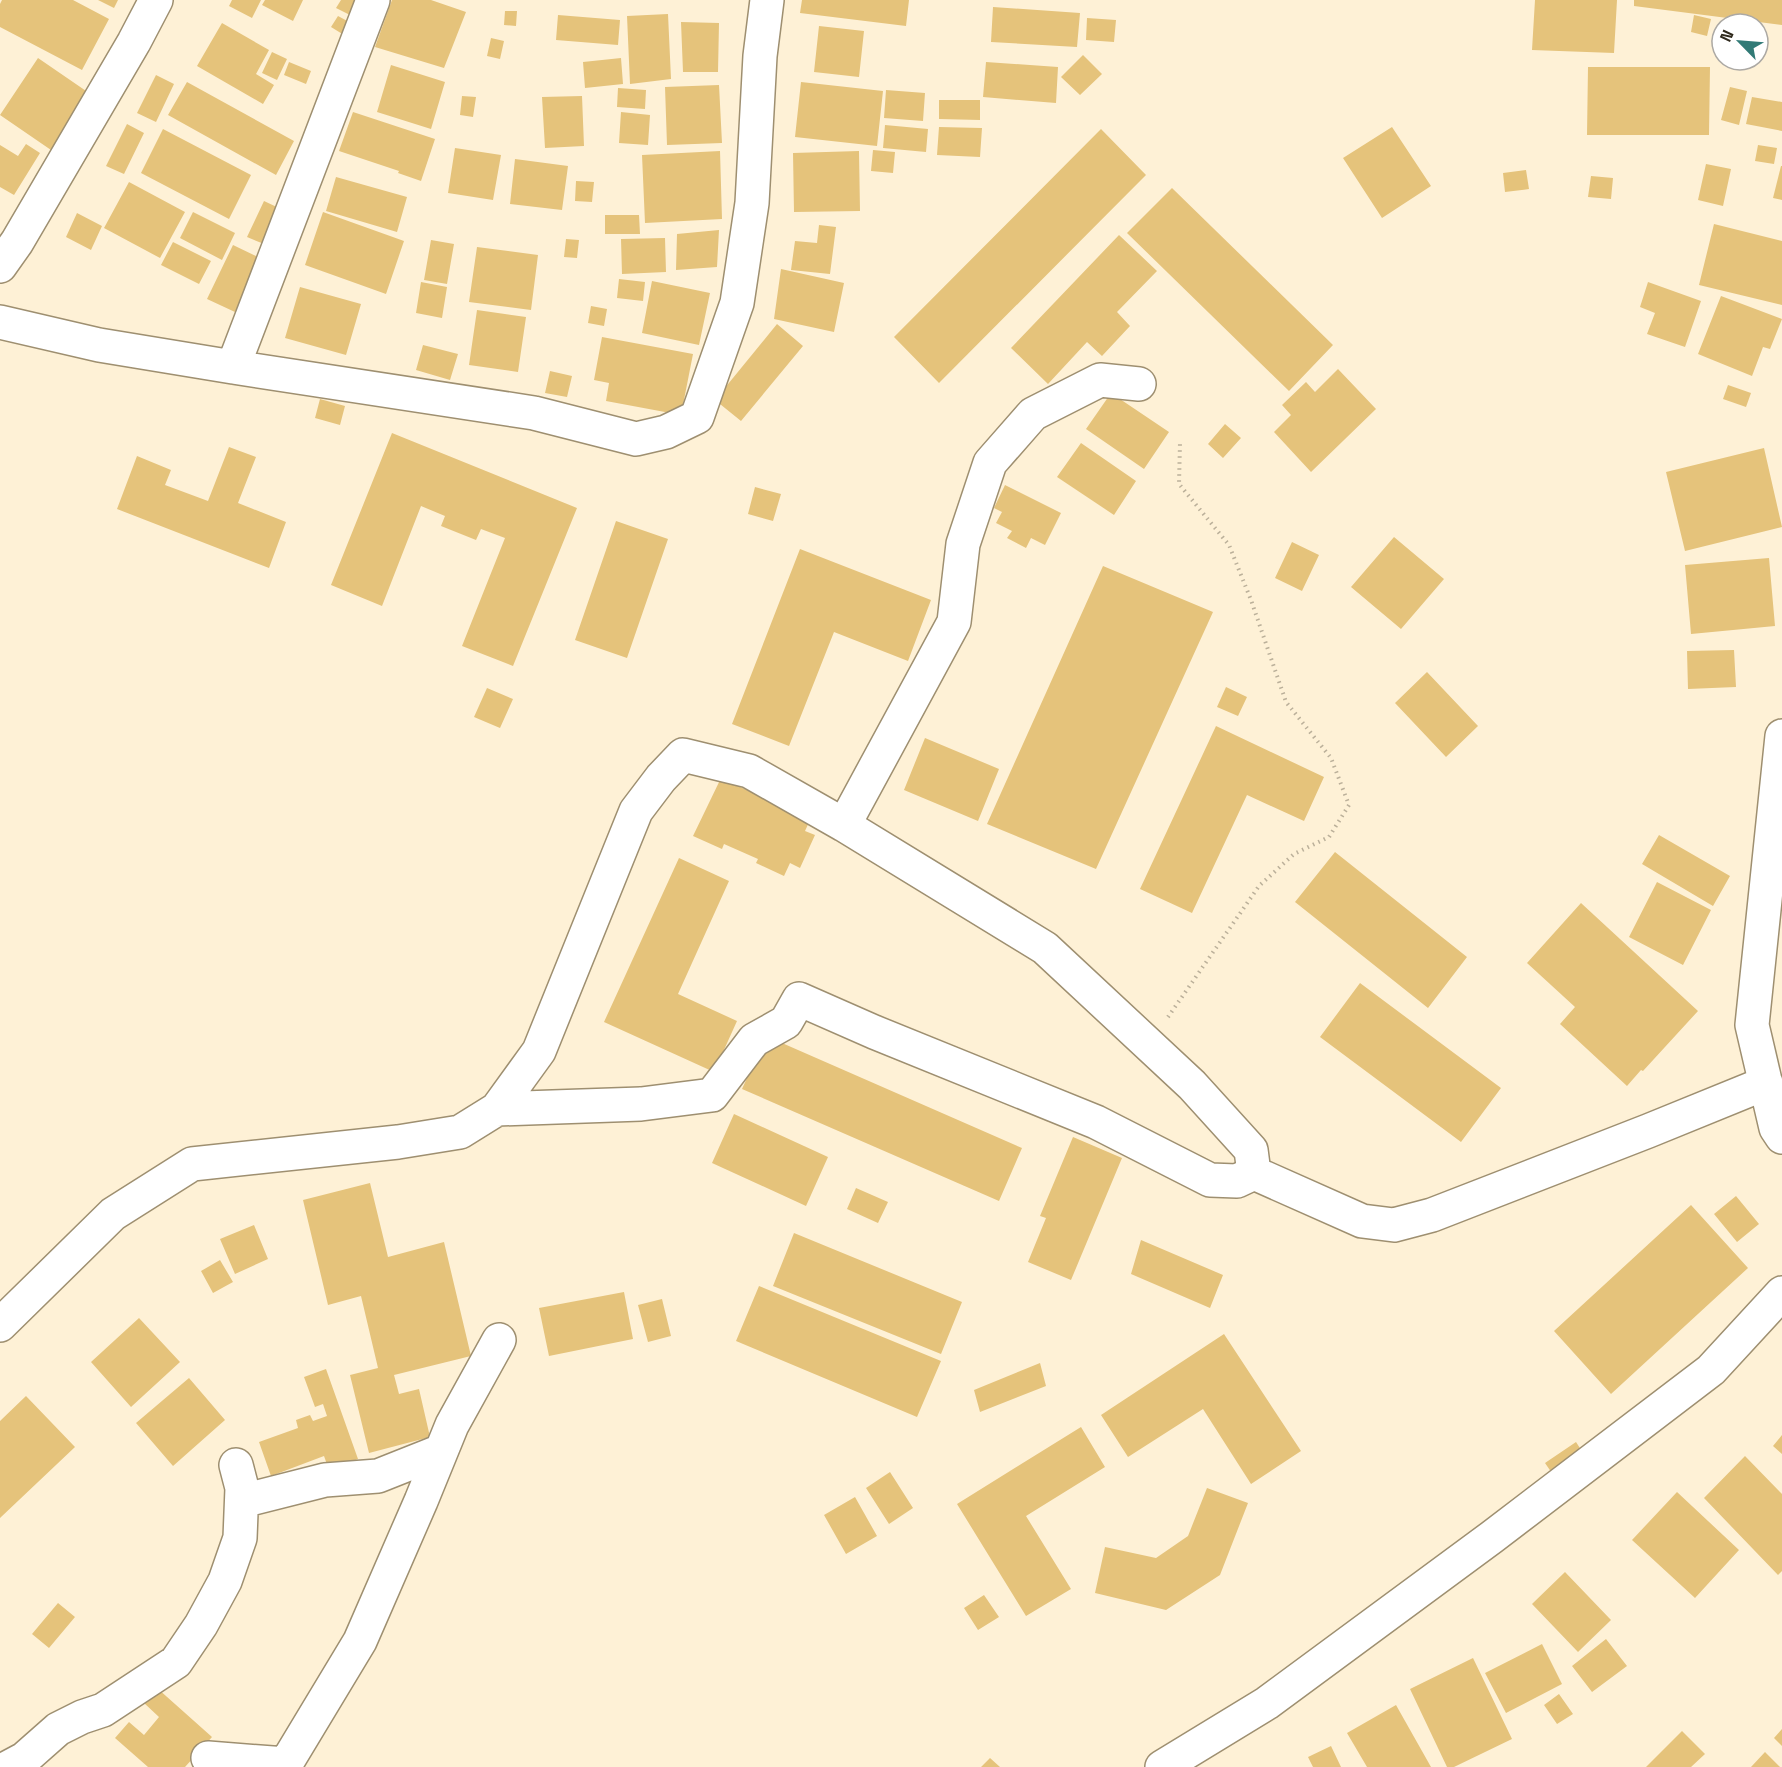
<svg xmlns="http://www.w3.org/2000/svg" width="1782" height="1767" viewBox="0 0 1782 1767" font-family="'Space Grotesk',sans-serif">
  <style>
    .building { fill: #e5c37b }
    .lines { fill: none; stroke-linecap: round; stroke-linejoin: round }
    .minor-casing { stroke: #9e8f70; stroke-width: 36 }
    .path { stroke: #bbb09a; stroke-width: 4; stroke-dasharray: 1.5 4.5; stroke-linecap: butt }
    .minor { stroke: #fff; stroke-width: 33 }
  </style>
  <rect width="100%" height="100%" fill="#fef1d6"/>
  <path class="building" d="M 2,0 L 73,0 L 109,19 L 82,70 L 0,27 L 0,4 Z
    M 98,0 L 118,0 L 114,8 Z
    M 232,0 L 261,0 L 252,18 L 229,6 Z
    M 265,0 L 303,0 L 293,21 L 262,5 Z
    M 341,0 L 362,0 L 354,17 L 336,8 Z
    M 392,0 L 431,0 L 466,12 L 444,68 L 375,47 Z
    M 802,0 L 909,0 L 906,26 L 800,13 Z
    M 1535,0 L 1617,0 L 1614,53 L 1532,50 Z
    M 1634,0 L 1782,0 L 1782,25 L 1634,6 Z
    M 993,7 L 1080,13 L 1077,47 L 991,42 Z
    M 505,11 L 517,11 L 516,26 L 504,25 Z
    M 668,14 L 671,79 L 630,84 L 627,16 Z
    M 558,15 L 620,20 L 618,45 L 556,40 Z
    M 1694,15 L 1711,19 L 1707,36 L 1691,32 Z
    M 338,16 L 351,23 L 344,35 L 331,27 Z
    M 1087,18 L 1116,20 L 1114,42 L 1086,40 Z
    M 681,22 L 719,23 L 718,72 L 683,72 Z
    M 222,23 L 269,50 L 256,74 L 274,85 L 263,104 L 197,66 Z
    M 819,26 L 864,31 L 859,77 L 814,72 Z
    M 491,38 L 504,41 L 500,59 L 487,56 Z
    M 272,52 L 287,59 L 277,80 L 262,73 Z
    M 1083,55 L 1102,74 L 1080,95 L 1061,77 Z
    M 38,58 L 89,93 L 51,150 L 0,115 Z
    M 621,58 L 623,84 L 585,88 L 583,62 Z
    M 289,62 L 311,71 L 306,84 L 284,75 Z
    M 986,62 L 1058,67 L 1056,103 L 983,97 Z
    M 391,65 L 445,82 L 431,129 L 377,112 Z
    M 1588,67 L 1710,67 L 1709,135 L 1587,135 Z
    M 156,75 L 174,84 L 156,122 L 137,113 Z
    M 187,82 L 294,141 L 276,175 L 168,115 Z
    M 801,82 L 883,91 L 877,146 L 795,137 Z
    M 719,85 L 722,143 L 667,145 L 665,87 Z
    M 1730,87 L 1747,91 L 1739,125 L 1721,120 Z
    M 618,88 L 646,90 L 645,109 L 617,107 Z
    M 886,90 L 925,93 L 923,121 L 884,118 Z
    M 462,96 L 476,97 L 473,117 L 460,115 Z
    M 582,96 L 584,146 L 545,148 L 542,97 Z
    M 1752,97 L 1782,102 L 1782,131 L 1746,124 Z
    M 939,100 L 980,100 L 980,120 L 939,119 Z
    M 353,112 L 435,139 L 421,181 L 398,173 L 399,171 L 339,151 Z
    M 621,112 L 650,115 L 648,145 L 619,143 Z
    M 127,124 L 144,133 L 124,174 L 106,166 Z
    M 885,125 L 928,129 L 926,152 L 883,148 Z
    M 939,127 L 982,128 L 980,157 L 937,155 Z
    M 1392,127 L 1431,186 L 1382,218 L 1343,158 Z
    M 163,129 L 251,175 L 229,219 L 141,173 Z
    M 1101,129 L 1146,175 L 939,383 L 894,337 Z
    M 26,144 L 40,153 L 14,195 L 0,187 L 0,145 L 18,156 Z
    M 1758,145 L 1777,148 L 1774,164 L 1755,161 Z
    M 455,148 L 501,155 L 493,200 L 448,193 Z
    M 873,150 L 895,152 L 893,173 L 871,171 Z
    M 720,151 L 722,219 L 645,223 L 642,155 Z
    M 859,151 L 860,211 L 794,212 L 793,153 Z
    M 515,159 L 568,166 L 562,210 L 510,204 Z
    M 1706,164 L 1731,169 L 1723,206 L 1698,200 Z
    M 1781,166 L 1782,166 L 1782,200 L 1773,198 Z
    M 1526,170 L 1529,189 L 1505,192 L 1503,173 Z
    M 1591,176 L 1613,178 L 1611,199 L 1588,197 Z
    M 336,177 L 407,197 L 397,232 L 326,211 Z
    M 576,181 L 594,182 L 592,202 L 575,201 Z
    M 129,182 L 185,212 L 160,258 L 104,228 Z
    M 1172,188 L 1333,345 L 1289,391 L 1127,233 Z
    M 264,201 L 281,209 L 264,244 L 247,237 Z
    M 193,212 L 235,233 L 222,260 L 180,238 Z
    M 323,212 L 404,241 L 386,294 L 305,265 Z
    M 77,213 L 102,226 L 91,250 L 66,237 Z
    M 605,215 L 639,215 L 640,234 L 605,234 Z
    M 1714,224 L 1782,241 L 1782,305 L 1699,285 Z
    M 819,225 L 836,227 L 830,274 L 791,270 L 795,241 L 817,243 Z
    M 719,230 L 717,267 L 676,270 L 677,234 Z
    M 1119,235 L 1157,271 L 1117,312 L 1130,326 L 1102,356 L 1087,342 L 1048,384 L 1011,348 Z
    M 665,238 L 666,272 L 622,274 L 621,239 Z
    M 566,239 L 579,240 L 577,258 L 564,257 Z
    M 431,240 L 454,244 L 447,284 L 424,280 Z
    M 173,242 L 211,261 L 199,284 L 161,265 Z
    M 233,245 L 260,258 L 235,312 L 207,299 Z
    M 477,247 L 538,255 L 531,310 L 469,302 Z
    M 781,269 L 844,283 L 834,332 L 774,319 Z
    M 619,279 L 645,282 L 643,301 L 617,298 Z
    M 652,281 L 710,293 L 699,345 L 642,333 Z
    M 421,282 L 447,287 L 442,318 L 416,313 Z
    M 1648,282 L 1701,301 L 1685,347 L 1647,334 L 1655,313 L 1640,307 Z
    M 300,287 L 361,304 L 346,355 L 285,338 Z
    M 1721,296 L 1782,319 L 1770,349 L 1763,347 L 1752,376 L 1698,354 Z
    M 591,306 L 607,309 L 604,326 L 588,323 Z
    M 477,310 L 526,317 L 518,372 L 469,365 Z
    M 777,324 L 803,346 L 741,421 L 715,400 Z
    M 602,337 L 693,354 L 681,415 L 606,401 L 609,383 L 594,380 Z
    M 423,345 L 458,354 L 450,380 L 416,370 Z
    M 1338,369 L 1376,409 L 1311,472 L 1274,432 L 1291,415 L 1282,405 L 1306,382 L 1315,392 Z
    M 550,371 L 572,376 L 567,397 L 545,393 Z
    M 1728,385 L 1751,393 L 1746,407 L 1723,399 Z
    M 1111,393 L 1169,432 L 1144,469 L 1086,429 Z
    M 320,399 L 345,406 L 340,425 L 315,418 Z
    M 1225,424 L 1241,438 L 1223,458 L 1208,444 Z
    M 392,433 L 577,508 L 513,666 L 462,646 L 505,538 L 481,529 L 476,540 L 441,526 L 445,516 L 421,506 L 382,606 L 331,585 Z
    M 1081,443 L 1136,481 L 1114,515 L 1057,477 Z
    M 229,447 L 256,457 L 238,503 L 286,522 L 269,568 L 117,509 L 137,456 L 171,470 L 165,485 L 208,501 Z
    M 1764,448 L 1782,527 L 1685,551 L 1666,472 Z
    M 1005,485 L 1061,513 L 1045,545 L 1031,538 L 1026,548 L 1007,538 L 1012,531 L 996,523 L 1002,512 L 994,508 Z
    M 755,487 L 781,494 L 773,521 L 748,514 Z
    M 616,521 L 668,539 L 627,658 L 575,640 Z
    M 1394,537 L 1444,579 L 1401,629 L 1351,587 Z
    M 1292,542 L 1319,555 L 1302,591 L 1275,578 Z
    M 800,549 L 931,600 L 908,661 L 834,632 L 789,746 L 732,724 Z
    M 1769,558 L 1775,626 L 1691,634 L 1685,565 Z
    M 1103,566 L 1213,612 L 1096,869 L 987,824 Z
    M 1734,650 L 1736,687 L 1688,689 L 1687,651 Z
    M 1427,672 L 1478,726 L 1446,757 L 1395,703 Z
    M 1226,687 L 1247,697 L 1238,716 L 1217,707 Z
    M 487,688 L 513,699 L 500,728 L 474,717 Z
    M 1216,726 L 1324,777 L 1304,821 L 1247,795 L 1192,913 L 1140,889 Z
    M 925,738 L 999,769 L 978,821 L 904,790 Z
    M 721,778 L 810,820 L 805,831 L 815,835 L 800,868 L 790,863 L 784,876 L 756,863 L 758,859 L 724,844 L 722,849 L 693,836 Z
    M 1659,835 L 1730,876 L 1713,906 L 1642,864 Z
    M 1335,852 L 1467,957 L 1428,1008 L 1295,902 Z
    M 679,858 L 729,881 L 678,994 L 737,1021 L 714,1072 L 604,1022 Z
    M 1657,882 L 1711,910 L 1683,965 L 1629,937 Z
    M 1581,903 L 1698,1011 L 1643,1071 L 1641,1070 L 1627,1086 L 1560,1024 L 1575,1007 L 1527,963 Z
    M 1360,983 L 1501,1088 L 1461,1142 L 1320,1037 Z
    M 766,1036 L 1022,1148 L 999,1201 L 742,1089 Z
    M 734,1114 L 828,1157 L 806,1206 L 712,1163 Z
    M 1073,1137 L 1122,1158 L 1071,1280 L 1028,1262 L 1046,1218 L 1040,1216 Z
    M 370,1183 L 388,1257 L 444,1242 L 471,1356 L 394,1375 L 399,1394 L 419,1389 L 430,1437 L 369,1453 L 350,1375 L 378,1368 L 361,1296 L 328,1305 L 303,1200 Z
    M 856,1188 L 888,1202 L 878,1223 L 847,1209 Z
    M 1736,1196 L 1759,1224 L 1737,1242 L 1714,1214 Z
    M 1691,1205 L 1748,1268 L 1611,1394 L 1554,1331 Z
    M 254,1225 L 268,1259 L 235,1274 L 220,1239 Z
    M 794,1233 L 962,1302 L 941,1354 L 773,1286 Z
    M 1141,1240 L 1223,1275 L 1210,1308 L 1131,1274 Z
    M 220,1260 L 233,1282 L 213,1293 L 201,1271 Z
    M 759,1286 L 941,1361 L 917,1417 L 736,1341 Z
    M 624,1292 L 633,1339 L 549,1356 L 539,1308 Z
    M 662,1299 L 671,1336 L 648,1342 L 638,1305 Z
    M 139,1318 L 180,1362 L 131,1407 L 91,1362 Z
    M 1224,1334 L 1301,1451 L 1251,1484 L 1203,1409 L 1128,1457 L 1101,1415 Z
    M 1040,1363 L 1046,1386 L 980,1412 L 974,1390 Z
    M 326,1369 L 358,1459 L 329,1470 L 324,1456 L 271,1476 L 259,1442 L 298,1428 L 296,1420 L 310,1415 L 313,1421 L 327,1416 L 323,1404 L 315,1407 L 304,1377 Z
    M 189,1378 L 225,1420 L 173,1466 L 136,1423 Z
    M 26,1396 L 75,1447 L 0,1518 L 0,1421 Z
    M 1081,1427 L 1105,1467 L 1026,1516 L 1071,1589 L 1026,1616 L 957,1504 Z
    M 1782,1435 L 1782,1454 L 1773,1446 Z
    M 1576,1442 L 1587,1459 L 1556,1479 L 1545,1463 Z
    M 1745,1456 L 1782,1494 L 1782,1571 L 1778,1575 L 1704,1498 Z
    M 890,1472 L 913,1508 L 889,1524 L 866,1488 Z
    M 1207,1488 L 1248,1503 L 1220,1575 L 1166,1610 L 1095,1593 L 1105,1547 L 1156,1558 L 1188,1536 Z
    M 1677,1492 L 1739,1550 L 1695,1598 L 1632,1540 Z
    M 855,1497 L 877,1536 L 846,1554 L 824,1515 Z
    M 1565,1572 L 1611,1620 L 1578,1652 L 1532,1604 Z
    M 984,1595 L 999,1617 L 978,1630 L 964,1608 Z
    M 58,1603 L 75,1617 L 49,1648 L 32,1634 Z
    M 1606,1639 L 1627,1666 L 1592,1692 L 1572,1666 Z
    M 1542,1644 L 1562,1684 L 1506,1713 L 1485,1673 Z
    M 1473,1658 L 1512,1739 L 1454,1767 L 1447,1767 L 1410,1689 Z
    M 157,1688 L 212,1737 L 185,1767 L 148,1767 L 115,1738 L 129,1722 L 144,1735 L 159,1717 L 144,1703 Z
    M 1559,1694 L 1573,1714 L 1557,1724 L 1544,1705 Z
    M 1396,1705 L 1431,1767 L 1367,1767 L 1347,1733 Z
    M 1782,1729 L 1782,1746 L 1774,1738 Z
    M 1682,1731 L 1705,1754 L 1691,1767 L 1646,1767 Z
    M 1331,1746 L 1341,1767 L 1313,1767 L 1308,1757 Z
    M 1765,1752 L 1780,1767 L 1751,1767 Z
    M 990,1758 L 1000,1767 L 981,1767 Z"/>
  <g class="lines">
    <defs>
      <path id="minor" d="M 0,266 L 17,242 L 134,42 L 156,0
        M 0,322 L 99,345 L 233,367 L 534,413 L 636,439 L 666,432 L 697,417 L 737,303 L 752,203 L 760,56 L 767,0
        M 233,367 L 373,0
        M 1782,736 L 1752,1025 L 1776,1128 L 1782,1137
        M 844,825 L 954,622 L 963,544 L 990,463 L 1033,414 L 1100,380 L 1139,384
        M 497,1109 L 641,1104 L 712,1095 L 754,1040 L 786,1022 L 799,999 L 874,1032 L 1096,1122 L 1210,1180 L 1237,1181 L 1254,1173 L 1362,1221 L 1394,1225 L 1432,1215 L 1648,1131 L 1766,1083
        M 0,1325 L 113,1214 L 192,1164 L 398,1142 L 460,1132 L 497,1109 L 539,1051 L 636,811 L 661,778 L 683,755 L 749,771 L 844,825 L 1045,948 L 1192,1085 L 1251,1150 L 1254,1173
        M 242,1501 L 325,1480 L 378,1476 L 441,1451
        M 208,1758 L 286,1764
        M 9,1767 L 24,1759 L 58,1729 L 82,1717 L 103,1710 L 176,1662 L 201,1625 L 225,1581 L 240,1538 L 242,1488 L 236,1465
        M 284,1767 L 360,1641 L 421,1501 L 452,1425 L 499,1340
        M 1162,1767 L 1267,1703 L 1492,1537 L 1711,1370 L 1782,1293"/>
    </defs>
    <use href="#minor" class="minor-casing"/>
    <path class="path" d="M 1168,1017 L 1259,886 L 1294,854 L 1329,837 L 1349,805 L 1331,758 L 1286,702 L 1251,600 L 1229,545 L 1179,484 L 1180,443"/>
    <use href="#minor" class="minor"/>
  </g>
  <g transform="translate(1740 42) rotate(295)"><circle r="28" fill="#ffffff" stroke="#aca9a4" stroke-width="1.5"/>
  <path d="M0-4.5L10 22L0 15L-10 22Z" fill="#317a76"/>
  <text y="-9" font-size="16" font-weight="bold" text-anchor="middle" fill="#2f291c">N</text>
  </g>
</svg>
